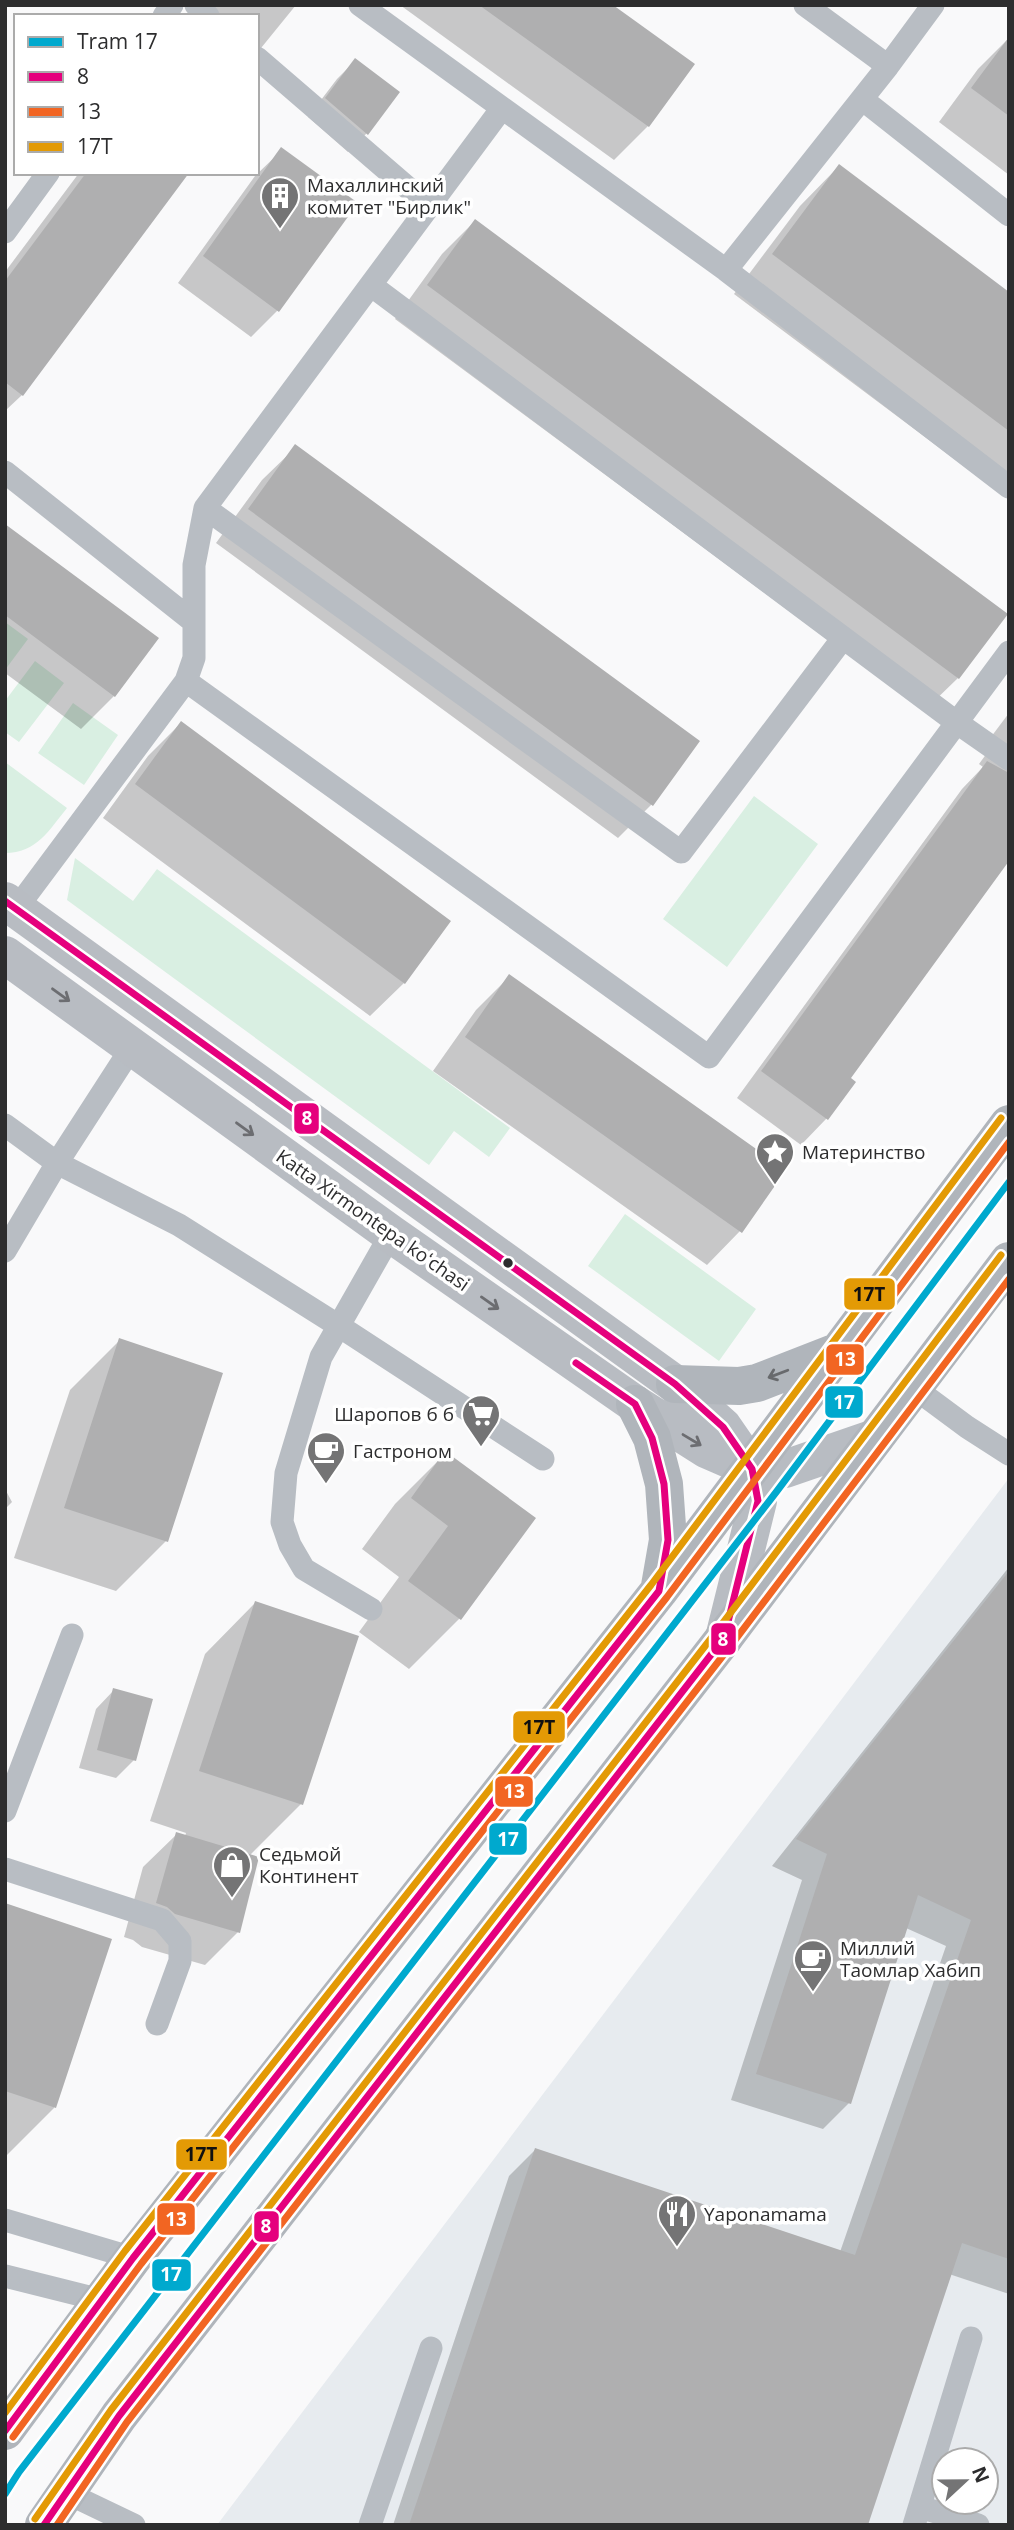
<svg xmlns="http://www.w3.org/2000/svg" width="1014" height="2530" viewBox="0 0 1014 2530" font-family="'Open Sans',sans-serif">
  <style>
    .built { fill: #e7ebef; fill-rule: evenodd }
    .green { fill: #d9efe2 }
    .shadow { fill: #0003 }
    .building { fill: #afafb0 }
    .lines { fill: none; stroke-linecap: round; stroke-linejoin: round }
    .lane { stroke: #b8bdc3; stroke-width: 23 }
    .secondary { stroke: #b8bcc2; stroke-width: 38 }
    .primary { stroke: #b0b5bb; stroke-width: 38 }
    .bus-1-casing { stroke: #fff; stroke-width: 12 }
    .bus-2-casing { stroke: #fff; stroke-width: 12 }
    .bus-3-casing { stroke: #fff; stroke-width: 12 }
    .bus-1 { stroke: #e5007d; stroke-width: 7 }
    .bus-2 { stroke: #f26522; stroke-width: 7 }
    .bus-3 { stroke: #e39a05; stroke-width: 7 }
    .tram-1-casing { stroke: #fff; stroke-width: 12 }
    .tram-1 { stroke: #00a9ce; stroke-width: 7 }
    .oneway { stroke: #6c6d71 }
    .oneway2 { stroke: #686a6d }
    .bus-dot { fill: #2d2d2e; stroke: #fff; stroke-width: 2.5 }
    .labels { text-anchor: middle; dominant-baseline: central; stroke-width: 7; stroke-linejoin: round; paint-order: stroke }
    .poi-label { font-size: 19px; fill: #2d2d2e; stroke: #fff; text-anchor: start }
    .street-label { font-size: 19px; fill: #2d2d2e; stroke: #fff }
    .line-badge { stroke: #fff; stroke-width: 2.5 }
    .badge-label { font-size: 19px; text-anchor: middle; font-weight: bold; fill: #fff }
    .pale-badge-label { font-size: 19px; text-anchor: middle; font-weight: bold; fill: #111 }
  </style>
  <rect width="100%" height="100%" fill="#f9f9fa"/>
  <path class="built" d="M 1009,1478 L 1009,2525 L 217,2525 ZM 944,2460 L 986,2460 L 986,2502 L 944,2502 Z"/>
  <path class="green" d="M 5,622 L 28,639 L 5,670 Z
    M 35,661 L 64,683 L 19,742 L 5,732 L 5,701 Z
    M 73,703 L 118,735 L 84,785 L 38,753 Z
    M 5,762 L 67,808 C 49,830 37,853 5,853 Z
    M 754,796 L 818,844 L 727,967 L 663,919 Z
    M 75,858 L 133,901 L 157,869 L 510,1128 L 489,1157 L 454,1131 L 429,1165 L 67,900 Z
    M 625,1214 L 756,1309 L 719,1361 L 588,1266 Z"/>
  <path class="shadow" d="M 202,5 L 296,5 L 257,53 L 257,16 L 194,16 Z
    M 400,5 L 610,5 L 692,65 L 648,126 L 614,160 Z
    M 1009,38 L 1009,175 L 939,122 L 978,69 Z
    M 355,61 L 397,92 L 366,134 L 348,152 L 308,117 L 337,79 Z
    M 282,150 L 278,310 L 251,337 L 178,283 L 255,176 Z
    M 839,166 L 1009,294 L 1009,500 L 734,294 L 800,206 Z
    M 79,173 L 186,173 L 22,395 L 5,411 L 5,272 Z
    M 475,221 L 958,678 L 924,711 L 395,319 L 442,254 Z
    M 296,447 L 698,741 L 651,805 L 618,838 L 216,543 L 262,480 Z
    M 5,526 L 114,696 L 81,729 L 5,673 Z
    M 1009,713 L 1009,858 L 849,1078 L 854,1082 L 826,1119 L 801,1145 L 737,1098 L 962,789 L 983,767 L 979,764 L 987,753 L 982,749 Z
    M 181,723 L 404,983 L 370,1016 L 103,818 L 148,756 Z
    M 509,977 L 740,1231 L 707,1265 L 433,1071 L 476,1010 Z
    M 120,1340 L 166,1541 L 116,1591 L 14,1558 L 70,1390 Z
    M 445,1454 L 533,1519 L 459,1619 L 409,1669 L 359,1632 L 399,1577 L 362,1549 L 395,1504 Z
    M 5,1489 L 12,1502 L 5,1509 Z
    M 1009,1567 L 1009,2294 L 949,2274 L 866,2525 L 393,2525 L 509,2176 L 535,2150 L 840,2252 L 946,1946 L 906,1928 L 849,2103 L 823,2129 L 731,2100 L 802,1880 L 772,1866 Z
    M 255,1603 L 301,1804 L 249,1856 L 238,1932 L 205,1965 L 142,1947 L 133,1940 L 124,1937 L 143,1867 L 177,1834 L 185,1836 L 186,1833 L 150,1821 L 205,1654 Z
    M 114,1690 L 134,1760 L 116,1778 L 79,1768 L 96,1709 Z
    M 5,1909 L 110,1940 L 54,2108 L 5,2157 Z"/>
  <path class="building" d="M 479,5 L 613,5 L 695,64 L 649,127 Z
    M 1009,37 L 1009,116 L 971,88 Z
    M 355,58 L 400,92 L 368,135 L 325,98 Z
    M 281,147 L 358,203 L 279,312 L 203,256 Z
    M 839,164 L 1009,292 L 1009,431 L 772,254 Z
    M 86,173 L 189,173 L 23,396 L 5,382 L 5,281 Z
    M 475,219 L 1008,614 L 959,679 L 427,285 Z
    M 295,444 L 700,741 L 653,806 L 248,509 Z
    M 5,524 L 159,638 L 115,697 L 5,615 Z
    M 181,721 L 451,921 L 405,984 L 135,784 Z
    M 987,761 L 1009,773 L 1009,861 L 851,1078 L 856,1082 L 828,1120 L 761,1071 Z
    M 509,974 L 786,1170 L 742,1233 L 465,1037 Z
    M 119,1338 L 223,1373 L 168,1542 L 64,1508 Z
    M 445,1451 L 536,1518 L 461,1620 L 408,1581 L 448,1526 L 411,1498 Z
    M 1009,1571 L 1009,2259 L 962,2243 L 868,2525 L 409,2525 L 535,2148 L 855,2255 L 971,1920 L 918,1895 L 851,2104 L 756,2074 L 827,1854 L 796,1839 Z
    M 255,1601 L 359,1636 L 303,1805 L 199,1771 Z
    M 113,1688 L 153,1699 L 136,1761 L 97,1750 Z
    M 176,1832 L 259,1857 L 240,1933 L 175,1914 L 167,1907 L 156,1903 Z
    M 5,1903 L 112,1939 L 56,2108 L 5,2091 Z"/>
  <g class="lines">
    <path class="lane" d="M 196,5 L 208,16
      M 360,5 L 726,270 L 888,66 L 805,5
      M 164,16 L 172,5
      M 257,58 L 430,207
      M 888,66 L 933,5
      M 862,99 L 1009,215
      M 5,232 L 48,173
      M 726,270 L 1009,487
      M 372,286 L 956,722 L 1009,759
      M 5,472 L 194,622
      M 205,508 L 681,852 L 843,638
      M 186,681 L 709,1057 L 1009,652
      M 16,909 L 186,681 L 194,658 L 194,565 L 205,508 L 502,108
      M 5,1125 L 57,1163 L 179,1225 L 339,1326 L 543,1459
      M 5,1251 L 57,1163 L 132,1047
      M 913,1387 L 967,1427 L 1009,1454
      M 371,1609 L 304,1569 L 290,1545 L 282,1522 L 286,1473 L 321,1357 L 391,1234
      M 5,1811 L 72,1635
      M 5,1869 L 162,1920 L 180,1941 L 180,1961 L 157,2024
      M 5,2220 L 133,2258
      M 5,2276 L 101,2300
      M 65,2492 L 134,2525
      M 920,2507 L 978,2525
      M 370,2525 L 431,2348
      M 914,2525 L 971,2338"/>
    <path class="secondary" d="M 5,901 L 675,1384 L 723,1427 L 752,1469 L 758,1501 L 724,1638
      M 5,955 L 391,1234 L 635,1404 L 706,1449 L 752,1469 L 785,1469 L 875,1438"/>
    <path class="primary" d="M 675,1384 L 739,1386 L 757,1383 L 842,1350
      M 635,1404 L 652,1438 L 664,1484 L 668,1540 L 660,1586
      M 5,2431 L 133,2258 L 659,1591 L 1009,1124
      M 44,2525 L 119,2416 L 724,1638 L 1009,1261"/>
    <defs>
      <path id="bus-1" d="M 5,901 L 675,1384 L 723,1427 L 752,1469 L 758,1501 L 724,1638 L 119,2416 L 44,2525
        M 5,2431 L 133,2258 L 659,1591 L 668,1540 L 664,1484 L 652,1438 L 635,1404 L 576,1363"/>
      <path id="bus-2" d="M 13,2437 L 141,2264 L 667,1597 L 1009,1142
        M 57,2525 L 127,2422 L 732,1644 L 1009,1279"/>
      <path id="bus-3" d="M 5,2413 L 125,2251 L 651,1585 L 1001,1118
        M 35,2519 L 111,2410 L 716,1632 L 1001,1255"/>
    </defs>
    <use href="#bus-1" class="bus-1-casing"/>
    <use href="#bus-2" class="bus-2-casing"/>
    <use href="#bus-3" class="bus-3-casing"/>
    <use href="#bus-1" class="bus-1"/>
    <use href="#bus-2" class="bus-2"/>
    <use href="#bus-3" class="bus-3"/>
    <defs>
      <path id="tram-1" d="M 5,2494 L 19,2472 L 777,1491 L 1009,1182"/>
    </defs>
    <use href="#tram-1" class="tram-1-casing"/>
    <use href="#tram-1" class="tram-1"/>
  </g>
  <defs><path id="oneway-shaft" d="M-6 0H5M1.5-3L5.5 0L1.5 3" fill="none" stroke-width="1.6" stroke-linecap="round" stroke-linejoin="round" transform="scale(1.75)"/></defs>
  <g class="oneway">
    <use href="#oneway-shaft" transform="translate(61 995) rotate(36)"/>
    <use href="#oneway-shaft" transform="translate(245 1129) rotate(36)"/>
    <use href="#oneway-shaft" transform="translate(490 1303) rotate(35)"/>
    <use href="#oneway-shaft" transform="translate(692 1440) rotate(31)"/>
  </g>
  <use class="oneway2" href="#oneway-shaft" transform="translate(778 1374) rotate(159)"/>
  <defs>
    <symbol id="building-pin" viewBox="-11 -11 22 30"><path d="M0 17L-7.5 6A9.5 9.5 0 1 1 7.5 6Z" fill="#747475" stroke="#fff"/><path d="M-4-6H4V6H1V3H-1V6H-4ZM-2.5-4.3h1.7v1.8h-1.7ZM.8-4.3h1.7v1.8H.8ZM-2.5-1h1.7V.8h-1.7ZM.8-1h1.7V.8H.8Z" fill="#fff"/></symbol>
    <symbol id="sight-pin" viewBox="-11 -11 22 30"><path d="M0 17L-7.5 6A9.5 9.5 0 1 1 7.5 6Z" fill="#747475" stroke="#fff"/><path d="M0-6L1.8-2.2L6-1.7L2.9 1.2L3.7 5.4L0 3.3L-3.7 5.4L-2.9 1.2L-6-1.7L-1.8-2.2Z" fill="#fff"/></symbol>
    <symbol id="supermarket-pin" viewBox="-11 -11 22 30"><path d="M0 17L-7.5 6A9.5 9.5 0 1 1 7.5 6Z" fill="#747475" stroke="#fff"/><path d="M-6-5.5h2.5l.6 2H6L4.5 2H-2.5L-4.4-4H-6ZM-1.5 3.2a1.3 1.3 0 1 0 .1 0ZM3 3.2a1.3 1.3 0 1 0 .1 0Z" fill="#fff"/></symbol>
    <symbol id="cafe-pin" viewBox="-11 -11 22 30"><path d="M0 17L-7.5 6A9.5 9.5 0 1 1 7.5 6Z" fill="#747475" stroke="#fff"/><path d="M-5.5-4.5H6V0H3Q3 3.5 0 3.5H-2.5Q-5.5 3.5-5.5 0ZM3-3.2v2h1.7v-2ZM-6 4.5H4V6H-6Z" fill="#fff"/></symbol>
    <symbol id="shop-pin" viewBox="-11 -11 22 30"><path d="M0 17L-7.5 6A9.5 9.5 0 1 1 7.5 6Z" fill="#747475" stroke="#fff"/><path d="M-5-2.5h2.3a2.7 3.5 0 0 1 5.4 0H5L5.5 6h-11ZM-1.5-2.5h3a1.5 2.3 0 0 0-3 0Z" fill="#fff"/></symbol>
    <symbol id="restaurant-pin" viewBox="-11 -11 22 30"><path d="M0 17L-7.5 6A9.5 9.5 0 1 1 7.5 6Z" fill="#747475" stroke="#fff"/><path d="M-5-6h1v4h1v-4h1v4h1v-4h1v5L-1.5 .5V6h-2V.5L-5-1ZM5-6V6H3V1.5H1.5Q1.5-4 5-6Z" fill="#fff"/></symbol>
  </defs>
  <g fill-rule="evenodd">
    <use href="#building-pin" x="258" y="174" width="44" height="60"/>
    <use href="#sight-pin" x="753" y="1130" width="44" height="60"/>
    <use href="#supermarket-pin" x="459" y="1392" width="44" height="60"/>
    <use href="#cafe-pin" x="304" y="1429" width="44" height="60"/>
    <use href="#shop-pin" x="210" y="1843" width="44" height="60"/>
    <use href="#cafe-pin" x="791" y="1937" width="44" height="60"/>
    <use href="#restaurant-pin" x="655" y="2192" width="44" height="60"/>
  </g>
  <circle class="bus-dot" cx="508" cy="1263" r="6"/>
  <g class="labels">
    <g class="poi-label">
      <text x="307" y="185">Махаллинский<tspan x="307" dy="22">комитет "Бирлик"</tspan></text>
      <text x="802" y="1152">Материнство</text>
      <text x="454" y="1414" text-anchor="end">Шаропов б б</text>
      <text x="353" y="1451">Гастроном</text>
      <text x="259" y="1854">Седьмой<tspan x="259" dy="22">Континент</tspan></text>
      <text x="840" y="1948">Миллий<tspan x="840" dy="22">Таомлар Хабип</tspan></text>
      <text x="704" y="2214">Yaponamama</text>
    </g>
    <g class="street-label">
      <text transform="translate(373 1220) rotate(35)">Katta Xirmontepa koʻchasi</text>
    </g>
  </g>
  <g class="line-badge">
    <rect x="293" y="1102" width="27" height="33" rx="7" fill="#e5007d"/>
    <rect x="843" y="1277" width="53" height="34" rx="7" fill="#e39a05"/>
    <rect x="825" y="1343" width="40" height="33" rx="7" fill="#f26522"/>
    <rect x="824" y="1385" width="40" height="34" rx="7" fill="#00a9ce"/>
    <rect x="710" y="1622" width="27" height="34" rx="7" fill="#e5007d"/>
    <rect x="512" y="1710" width="54" height="34" rx="7" fill="#e39a05"/>
    <rect x="494" y="1775" width="40" height="33" rx="7" fill="#f26522"/>
    <rect x="488" y="1822" width="40" height="34" rx="7" fill="#00a9ce"/>
    <rect x="175" y="2138" width="53" height="33" rx="7" fill="#e39a05"/>
    <rect x="156" y="2202" width="40" height="34" rx="7" fill="#f26522"/>
    <rect x="253" y="2210" width="27" height="33" rx="7" fill="#e5007d"/>
    <rect x="151" y="2258" width="41" height="34" rx="7" fill="#00a9ce"/>
  </g>
  <g class="badge-label">
    <text x="307" y="1125">8</text>
    <text x="845" y="1366">13</text>
    <text x="844" y="1409">17</text>
    <text x="723" y="1646">8</text>
    <text x="514" y="1798">13</text>
    <text x="508" y="1846">17</text>
    <text x="176" y="2226">13</text>
    <text x="266" y="2233">8</text>
    <text x="171" y="2281">17</text>
  </g>
  <g class="pale-badge-label">
    <text x="869" y="1301">17T</text>
    <text x="539" y="1734">17T</text>
    <text x="201" y="2161">17T</text>
  </g>
  <rect width="1014" height="2530" fill="none" stroke="#2d2d2e" stroke-width="14"/>
  <rect x="14" y="14" width="245" height="161" fill="#ffffff" stroke="#ababab" stroke-width="2"/>
  <rect x="28" y="37" width="35" height="10" fill="#00a9ce" stroke="#ababab" stroke-width="2"/>
  <text x="77" y="49" font-size="21" fill="#2d2d2e">Tram 17</text>
  <rect x="28" y="72" width="35" height="10" fill="#e5007d" stroke="#ababab" stroke-width="2"/>
  <text x="77" y="84" font-size="21" fill="#2d2d2e">8</text>
  <rect x="28" y="107" width="35" height="10" fill="#f26522" stroke="#ababab" stroke-width="2"/>
  <text x="77" y="119" font-size="21" fill="#2d2d2e">13</text>
  <rect x="28" y="142" width="35" height="10" fill="#e39a05" stroke="#ababab" stroke-width="2"/>
  <text x="77" y="154" font-size="21" fill="#2d2d2e">17T</text>
  <g transform="translate(965 2481) rotate(68)"><circle r="33" fill="#ffffff" stroke="#ababab" stroke-width="2"/>
  <path d="M0-5L12 26L0 18L-12 26Z" fill="#747475"/>
  <text y="-10" font-size="19" font-weight="bold" text-anchor="middle" fill="#2d2d2e">N</text>
  </g>
</svg>
